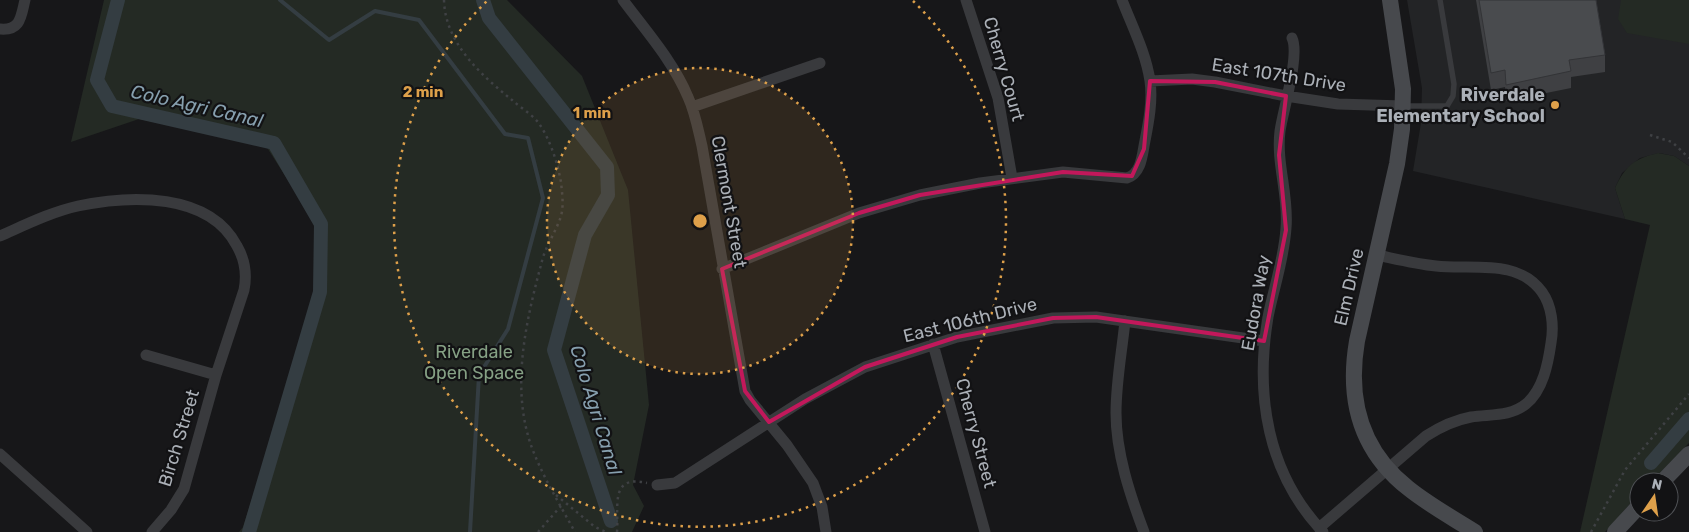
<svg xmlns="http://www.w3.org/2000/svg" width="1689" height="532" viewBox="0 0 1689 532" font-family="Rubik,sans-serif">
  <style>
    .built { fill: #232426 }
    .green { fill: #242a24 }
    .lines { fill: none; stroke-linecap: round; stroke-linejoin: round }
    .stream { stroke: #343d42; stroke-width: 4 }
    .canal { stroke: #343d42; stroke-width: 14 }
    .path { stroke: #3f4144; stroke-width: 2.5; stroke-dasharray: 2.5 4; stroke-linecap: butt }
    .lane { stroke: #393a3d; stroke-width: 5.5 }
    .street { stroke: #393a3d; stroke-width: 11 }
    .secondary { stroke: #47494d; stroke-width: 16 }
    .wall { fill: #3f4043 }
    .building { fill: #494b4e; stroke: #333437 }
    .marked { fill: none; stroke: #c2185b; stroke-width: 4; stroke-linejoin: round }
    .ring { fill: none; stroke: #dea04a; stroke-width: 2.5; stroke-dasharray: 2.5 5 }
    .poi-dot { fill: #dea04a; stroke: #121214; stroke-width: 2 }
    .labels { text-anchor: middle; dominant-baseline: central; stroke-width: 4.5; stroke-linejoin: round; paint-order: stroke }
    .street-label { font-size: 18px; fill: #abb0b7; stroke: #121214 }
    .poi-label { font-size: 18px; font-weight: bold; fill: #abb0b7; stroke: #121214; text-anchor: end }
    .park-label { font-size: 18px; fill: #85a084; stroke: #121214 }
    .water-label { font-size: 19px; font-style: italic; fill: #869fae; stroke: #121214 }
    .centre { fill: #dea04a; stroke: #121214; stroke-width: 2.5 }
    .ring-label { font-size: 15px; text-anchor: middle; font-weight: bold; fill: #dea04a; stroke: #121214; stroke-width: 4.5; stroke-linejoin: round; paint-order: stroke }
  </style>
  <rect width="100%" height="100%" fill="#171719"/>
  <path class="built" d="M 1407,0 L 1689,0 L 1689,166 L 1674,156 L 1659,153 L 1640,158 L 1622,173 L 1615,188 L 1625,219 L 1413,171 L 1421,123 L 1422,88 Z"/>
  <path class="green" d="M 104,0 L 507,0 L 582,76 L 628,190 L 649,405 L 633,485 L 644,506 L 632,532 L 239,532 L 243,527 L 318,291 L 316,224 L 266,146 L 139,119 L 71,142 Z
    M 1621,0 L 1689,0 L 1689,44 L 1627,33 L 1618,19 Z
    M 1658,153 L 1674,156 L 1689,166 L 1689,443 L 1651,482 L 1639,482 L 1639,494 L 1605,532 L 1580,532 L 1650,225 L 1625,219 L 1615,188 C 1626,165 1634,159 1658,153 Z"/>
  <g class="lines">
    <path class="stream" d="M 280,0 L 329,40 L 375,11 L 419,20 L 505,134 L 528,138 L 543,198 L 508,329 L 479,375 L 470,532"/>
    <path class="canal" d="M 118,0 L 97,80 L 112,106 L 274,143 L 321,224 L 320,292 L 249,532
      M 483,0 L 489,18 L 607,167 L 608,195 L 585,235 L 554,350 L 611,521
      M 1651,463 L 1689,419"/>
    <path class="path" d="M 444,0 C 445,43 481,75 512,100 C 520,107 531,114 538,122 C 550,139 557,161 561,182 C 562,193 564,205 561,216 C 556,232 546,245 542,261 C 526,321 510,388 532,448 C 543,477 560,505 575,532
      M 1650,135 L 1672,142 L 1689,158
      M 556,495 L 595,527 L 606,532
      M 538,532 L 561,506
      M 617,532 C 619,507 609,474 647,483
      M 1591,532 L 1625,470 L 1689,394"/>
    <path class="lane" d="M 1403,106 L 1447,106 L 1453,96 L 1454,84 L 1440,0"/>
    <path class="street" d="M 623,0 C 646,31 673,61 688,97 C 695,112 698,129 702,146 L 745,391 L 750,400 L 787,445 L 813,483 L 822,507 L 826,532
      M 966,0 L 998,98 L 1012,178
      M 0,29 C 21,31 21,16 25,0
      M 1292,38 C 1300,55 1283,110 1280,131 C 1276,164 1289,195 1286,228 C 1284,259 1274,287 1268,317 C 1255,395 1267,473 1323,532
      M 1150,81 L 1192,79 L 1215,82 L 1286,96 L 1338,104 L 1403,106
      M 692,107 L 820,63
      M 0,236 C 25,225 51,212 78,206 C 130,195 209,192 237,246 C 245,260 247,275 244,290 L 216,375 L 184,489 L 171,510 L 152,532
      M 722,269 L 859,213 L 920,195 L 980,183 L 1063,172 L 1127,178 C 1140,174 1142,158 1144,146 C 1148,125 1153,102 1150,81 C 1146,53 1132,26 1122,0
      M 1125,321 C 1122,351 1116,382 1116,413 C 1116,453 1130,495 1144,532
      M 933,344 L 985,532
      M 146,355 L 216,375
      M 0,454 L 87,532
      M 657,485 L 675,483 L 805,399 L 865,367 L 957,337 L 1053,318 L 1096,317 L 1264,341
      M 1319,528 L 1426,436 C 1440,427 1455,420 1471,417 C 1490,414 1510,417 1526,404 C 1543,390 1548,364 1551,343 C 1554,326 1552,306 1542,292 C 1518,258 1471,270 1436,266 C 1416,264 1396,259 1377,255"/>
    <path class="secondary" d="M 1390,0 L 1403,89 L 1402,129 L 1397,164 L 1357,341 C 1347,399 1360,450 1408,488 C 1429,505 1453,518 1475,532
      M 1662,482 L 1689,454
      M 1615,532 L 1639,506"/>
  </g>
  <path class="wall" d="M 1476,0 L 1596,0 L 1605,55 L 1605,72 L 1571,77 L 1571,88 L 1506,101 L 1505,87 L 1491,90 Z"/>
  <path class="building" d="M 1479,0 L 1596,0 L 1605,55 L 1569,60 L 1571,71 L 1506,85 L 1505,70 L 1491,73 Z"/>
  <path class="marked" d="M 1150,81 L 1215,82 L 1286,96 L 1279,155 L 1286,230 L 1264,341 L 1096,317 L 1053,318 L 957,337 L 865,367 L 769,422 L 745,391 L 722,269 L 859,213 L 920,195 L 1063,172 L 1132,176 L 1144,149 Z"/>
  <circle cx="700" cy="221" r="153" fill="#dea04a" fill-opacity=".12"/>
  <g class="ring">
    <circle cx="700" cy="221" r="153"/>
    <path d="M913 1A306 306 0 1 1 487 1"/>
  </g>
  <circle class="poi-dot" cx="1555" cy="105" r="5"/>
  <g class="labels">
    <g class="street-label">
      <text transform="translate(1004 69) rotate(74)">Cherry Court</text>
      <text transform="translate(1279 75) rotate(9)">East 107th Drive</text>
      <text transform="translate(729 202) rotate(80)">Clermont Street</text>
      <text transform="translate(1349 287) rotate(-77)">Elm Drive</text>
      <text transform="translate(1256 303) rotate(-80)">Eudora Way</text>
      <text transform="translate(970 320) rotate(-14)">East 106th Drive</text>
      <text transform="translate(976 433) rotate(75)">Cherry Street</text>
      <text transform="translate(179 438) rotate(-73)">Birch Street</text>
    </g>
    <g class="poi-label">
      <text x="1545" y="95">Riverdale<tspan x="1545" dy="21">Elementary School</tspan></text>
    </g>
    <g class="park-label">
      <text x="474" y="352">Riverdale<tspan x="474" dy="21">Open Space</tspan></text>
    </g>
    <g class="water-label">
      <text transform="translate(197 106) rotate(13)">Colo Agri Canal</text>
      <text transform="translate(596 410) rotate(73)">Colo Agri Canal</text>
    </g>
  </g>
  <circle cx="700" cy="221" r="8" class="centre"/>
  <g class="ring-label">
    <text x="423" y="97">2 min</text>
    <text x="592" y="118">1 min</text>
  </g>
  <g transform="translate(1654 497) rotate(13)"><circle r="24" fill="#121214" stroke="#4f5155"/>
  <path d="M0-4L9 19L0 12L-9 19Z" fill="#dea04a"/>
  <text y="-8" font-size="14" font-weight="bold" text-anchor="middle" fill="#abb0b7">N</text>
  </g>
</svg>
